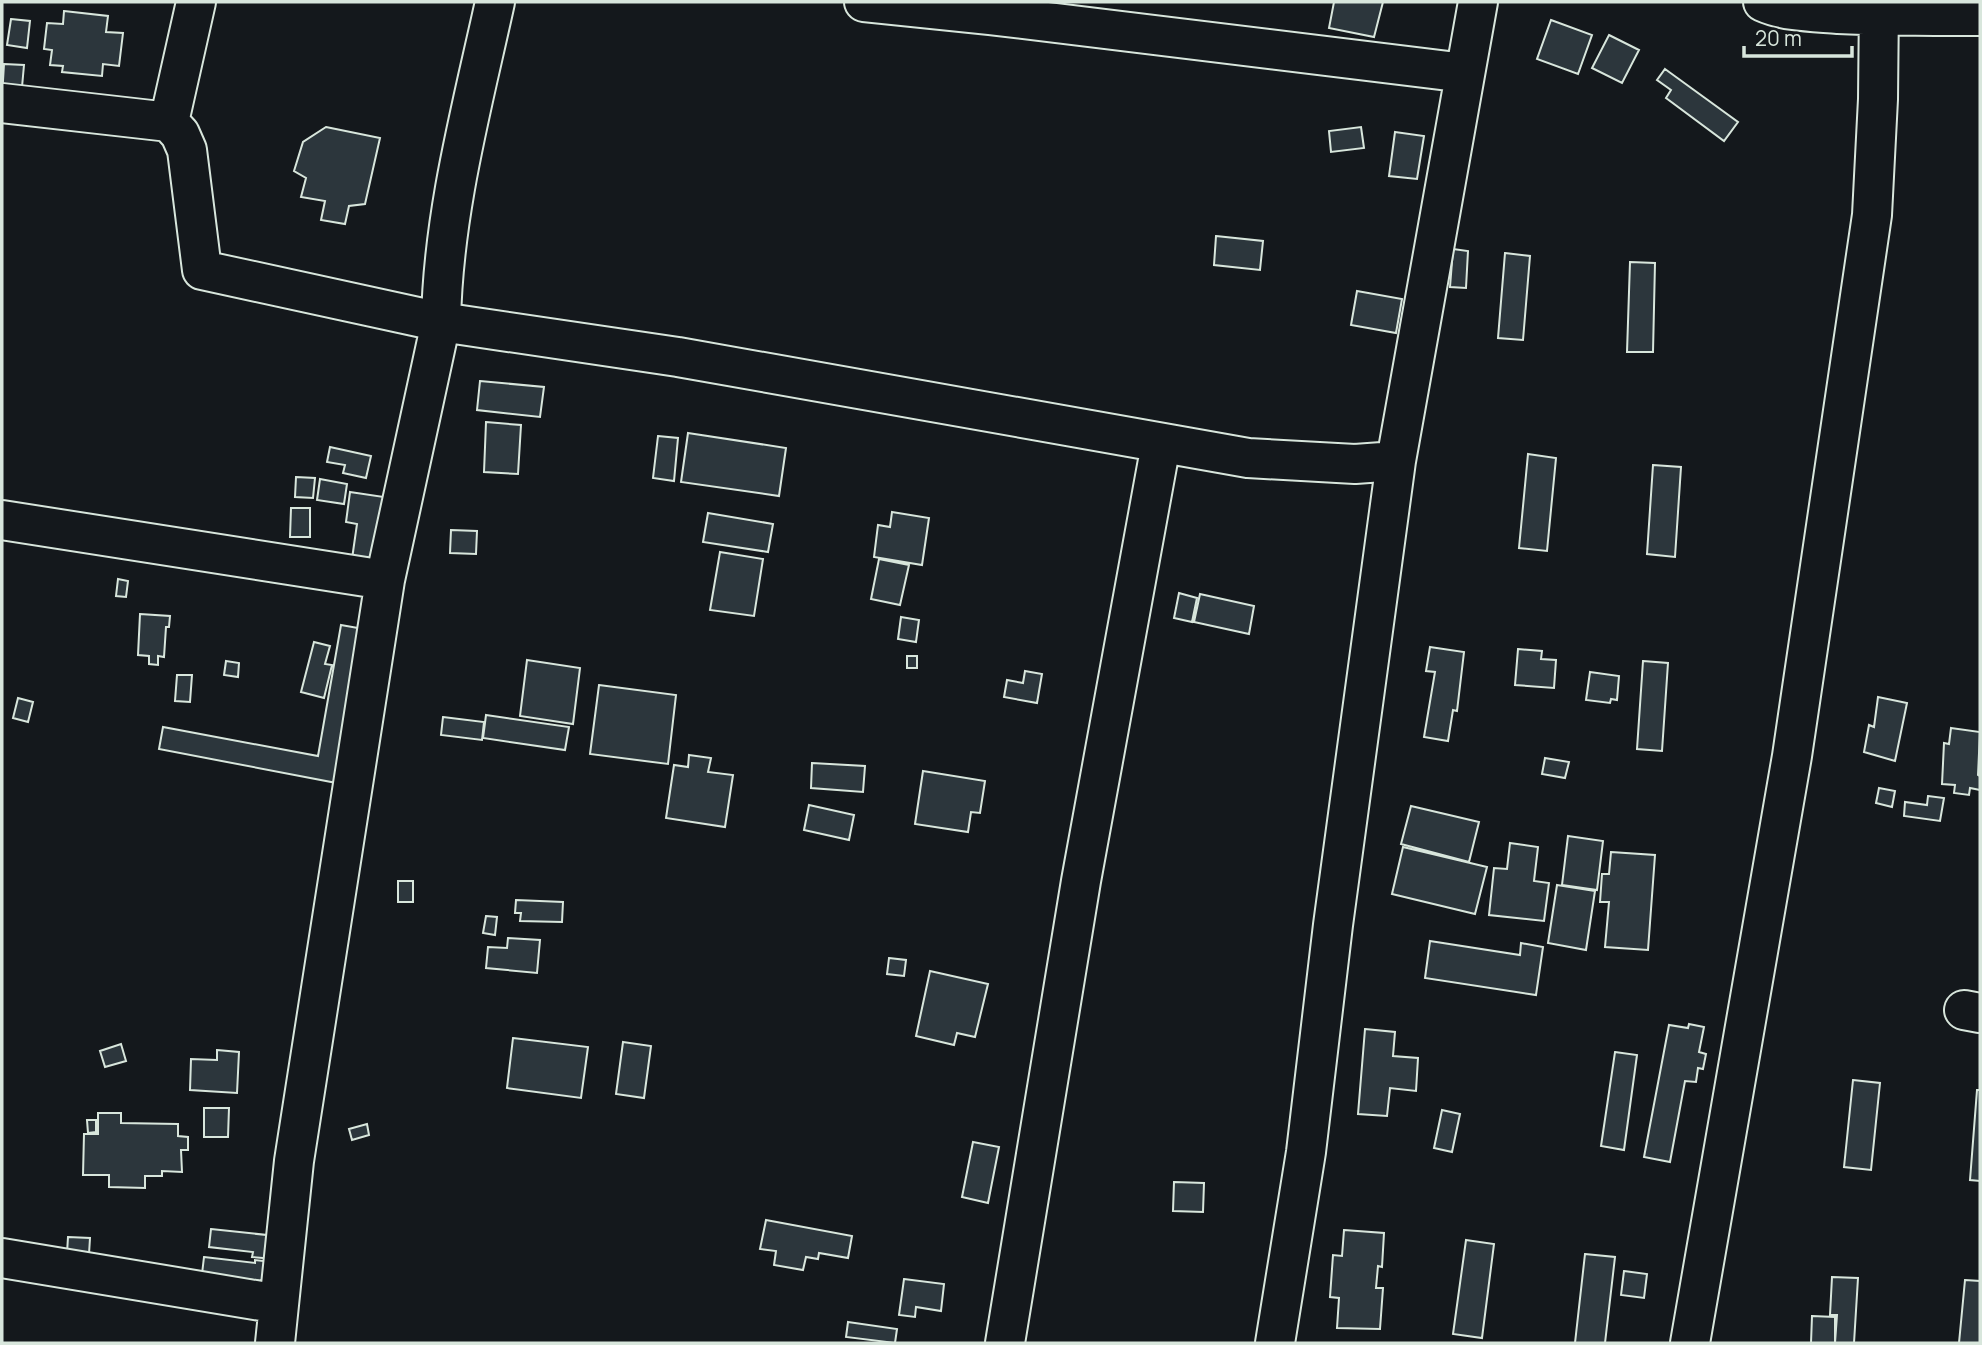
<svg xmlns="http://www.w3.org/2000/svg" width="1982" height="1345" viewBox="0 0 1982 1345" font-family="Manrope,sans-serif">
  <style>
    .building { fill: #2c363c; stroke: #d8e6dc; stroke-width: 2 }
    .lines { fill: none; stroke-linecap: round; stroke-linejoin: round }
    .minor-casing { stroke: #d8e6dc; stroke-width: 42 }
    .minor { stroke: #14181c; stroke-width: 38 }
  </style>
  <rect width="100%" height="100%" fill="#14181c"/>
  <path class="building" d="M 1334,2 L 1383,2 L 1374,37 L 1329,28 Z
    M 64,11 L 108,16 L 106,32 L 123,33 L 119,66 L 103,64 L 102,76 L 62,72 L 63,66 L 50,65 L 52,50 L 44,49 L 47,23 L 63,24 Z
    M 11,19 L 30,21 L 27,48 L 7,45 Z
    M 1551,20 L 1592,35 L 1578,74 L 1537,59 Z
    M 1609,35 L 1639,50 L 1622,83 L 1592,68 Z
    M 4,64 L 24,65 L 21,98 L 2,97 Z
    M 1665,69 L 1738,122 L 1724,141 L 1666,98 L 1671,90 L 1657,80 Z
    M 326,127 L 380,138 L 365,204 L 349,206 L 345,224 L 321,220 L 325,201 L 301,197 L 306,178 L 294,171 L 303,142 Z
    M 1361,127 L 1364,148 L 1331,152 L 1329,131 Z
    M 1395,132 L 1424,136 L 1417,179 L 1389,176 Z
    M 1216,236 L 1263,241 L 1260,270 L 1214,265 Z
    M 1453,249 L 1468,251 L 1466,288 L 1450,287 Z
    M 1505,253 L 1530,256 L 1523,340 L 1498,338 Z
    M 1630,262 L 1655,263 L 1653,352 L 1627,352 Z
    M 1357,291 L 1402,299 L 1396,333 L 1351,325 Z
    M 480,381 L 544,387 L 540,417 L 477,410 Z
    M 486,422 L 521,425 L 518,474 L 484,472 Z
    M 688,433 L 786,448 L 779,496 L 681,482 Z
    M 658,436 L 678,438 L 674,481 L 653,478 Z
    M 330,447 L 371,456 L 366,478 L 343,473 L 345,465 L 327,462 Z
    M 1528,454 L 1556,458 L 1547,551 L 1519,548 Z
    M 1653,465 L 1681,467 L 1675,557 L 1647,554 Z
    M 296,477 L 315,478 L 313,498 L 295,497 Z
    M 320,479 L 347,484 L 344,504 L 317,500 Z
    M 350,492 L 384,497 L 375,562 L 352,559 L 357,524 L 346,522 Z
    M 291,508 L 310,508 L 310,537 L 290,537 Z
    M 892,512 L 929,518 L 922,565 L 874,557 L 878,525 L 890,527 Z
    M 708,513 L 773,524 L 768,552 L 703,542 Z
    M 451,530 L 477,531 L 476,554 L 450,553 Z
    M 720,552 L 763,559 L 754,616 L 710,610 Z
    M 879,559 L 909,565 L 900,605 L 871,599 Z
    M 118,579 L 128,581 L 126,597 L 116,596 Z
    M 1179,593 L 1197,598 L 1192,622 L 1174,618 Z
    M 1200,594 L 1254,606 L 1249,634 L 1194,622 Z
    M 140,614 L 170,616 L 169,627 L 166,627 L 164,657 L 158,656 L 158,665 L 149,664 L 149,656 L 138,655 Z
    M 901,617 L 919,620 L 916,642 L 898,639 Z
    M 341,625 L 375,631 L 347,785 L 159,749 L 163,727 L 318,756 Z
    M 314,642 L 330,646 L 325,664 L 332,665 L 324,698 L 301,692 Z
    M 1430,647 L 1464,652 L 1457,711 L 1453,710 L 1448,741 L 1424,737 L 1435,672 L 1426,671 Z
    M 1518,649 L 1542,651 L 1541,659 L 1556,660 L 1554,688 L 1515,685 Z
    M 907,656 L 917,656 L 917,668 L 907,668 Z
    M 527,660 L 580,668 L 573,724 L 520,716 Z
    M 226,661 L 239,663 L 238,677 L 224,675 Z
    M 1643,661 L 1668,663 L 1662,751 L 1637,749 Z
    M 1025,671 L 1042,674 L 1037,703 L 1004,697 L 1007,680 L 1023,683 Z
    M 1590,672 L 1619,676 L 1617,700 L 1611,699 L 1610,703 L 1586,700 Z
    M 177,675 L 192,675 L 190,702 L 175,701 Z
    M 599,685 L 676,695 L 668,764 L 590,754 Z
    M 1878,697 L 1907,703 L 1895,761 L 1864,752 L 1869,725 L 1874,727 Z
    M 18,698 L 33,702 L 28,722 L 13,718 Z
    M 486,715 L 569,727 L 565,750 L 483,738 Z
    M 443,717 L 484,722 L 482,740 L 441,735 Z
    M 1951,728 L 1980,732 L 1978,775 L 1980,776 L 1980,790 L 1970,788 L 1969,795 L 1954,793 L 1955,785 L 1942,784 L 1944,743 L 1949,744 Z
    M 689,755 L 711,758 L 708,772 L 733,775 L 725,827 L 666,818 L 674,765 L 688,767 Z
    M 1545,758 L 1569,762 L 1565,778 L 1542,774 Z
    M 812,763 L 865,766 L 863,792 L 811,788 Z
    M 923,771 L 985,781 L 980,813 L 971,812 L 968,832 L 915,824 Z
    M 1879,788 L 1895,791 L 1892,807 L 1876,803 Z
    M 1928,796 L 1944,798 L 1940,821 L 1904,816 L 1905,802 L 1927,805 Z
    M 809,805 L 854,815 L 849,840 L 804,830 Z
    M 1411,806 L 1479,822 L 1469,862 L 1401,844 Z
    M 1568,836 L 1603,841 L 1597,890 L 1562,885 Z
    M 1510,843 L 1538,847 L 1534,881 L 1549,883 L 1544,921 L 1489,915 L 1494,868 L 1507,869 Z
    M 1403,847 L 1487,867 L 1475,914 L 1392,894 Z
    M 1611,852 L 1655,855 L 1648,950 L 1605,947 L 1609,902 L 1600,902 L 1602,874 L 1609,874 Z
    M 398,881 L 413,881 L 413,902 L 398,902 Z
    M 1557,885 L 1595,891 L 1586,950 L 1548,943 Z
    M 516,900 L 563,902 L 562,922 L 520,921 L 521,913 L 515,913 Z
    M 486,916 L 497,917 L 495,935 L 483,933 Z
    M 508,938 L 540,940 L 537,973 L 486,968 L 488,947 L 507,948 Z
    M 1430,941 L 1520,955 L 1521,943 L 1543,947 L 1536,995 L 1425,978 Z
    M 889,958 L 906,960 L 904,976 L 887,974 Z
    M 930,971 L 988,984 L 975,1037 L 957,1033 L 954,1045 L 916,1036 Z
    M 1689,1024 L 1704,1027 L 1699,1052 L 1706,1054 L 1703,1069 L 1698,1068 L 1696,1082 L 1685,1081 L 1670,1162 L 1644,1157 L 1669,1025 L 1688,1028 Z
    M 1365,1029 L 1395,1032 L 1393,1056 L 1418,1058 L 1416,1091 L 1390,1088 L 1387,1116 L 1358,1114 Z
    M 513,1038 L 588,1047 L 581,1098 L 507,1088 Z
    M 623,1042 L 651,1046 L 644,1098 L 616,1094 Z
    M 121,1044 L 126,1061 L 105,1067 L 100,1051 Z
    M 217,1050 L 239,1052 L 237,1093 L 190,1090 L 191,1059 L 217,1060 Z
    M 1615,1052 L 1637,1055 L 1624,1150 L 1601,1146 Z
    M 1853,1080 L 1880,1083 L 1871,1170 L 1844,1167 Z
    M 1977,1090 L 1980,1090 L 1980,1181 L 1970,1180 Z
    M 204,1108 L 229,1108 L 228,1137 L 204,1137 Z
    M 1442,1110 L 1460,1114 L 1452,1152 L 1434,1148 Z
    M 98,1113 L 121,1113 L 121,1123 L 178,1124 L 178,1136 L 188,1137 L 188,1150 L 181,1150 L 182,1172 L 162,1171 L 162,1176 L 145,1176 L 145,1188 L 109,1187 L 109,1175 L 83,1175 L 84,1134 L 98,1134 Z
    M 87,1120 L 96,1120 L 96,1132 L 88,1133 Z
    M 367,1124 L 369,1135 L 352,1140 L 349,1129 Z
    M 973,1142 L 999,1147 L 988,1203 L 962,1197 Z
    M 1174,1182 L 1204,1183 L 1203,1212 L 1173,1211 Z
    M 766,1220 L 852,1236 L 848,1258 L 819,1253 L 818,1259 L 806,1257 L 803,1270 L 774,1265 L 776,1251 L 760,1249 Z
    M 211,1229 L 276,1236 L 274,1259 L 252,1257 L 253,1252 L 209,1247 Z
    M 1344,1230 L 1384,1233 L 1382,1267 L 1378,1266 L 1376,1288 L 1383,1288 L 1380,1329 L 1337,1328 L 1339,1298 L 1330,1297 L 1333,1255 L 1342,1256 Z
    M 68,1237 L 90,1238 L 89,1254 L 67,1253 Z
    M 1466,1240 L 1494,1244 L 1482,1338 L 1453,1334 Z
    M 1585,1254 L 1615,1257 L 1605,1343 L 1575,1343 Z
    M 204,1257 L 255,1263 L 255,1260 L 272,1262 L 270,1282 L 202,1274 Z
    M 1624,1271 L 1647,1274 L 1644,1298 L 1621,1295 Z
    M 1832,1277 L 1858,1278 L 1854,1343 L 1835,1343 L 1837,1315 L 1830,1315 Z
    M 904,1279 L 944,1284 L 941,1311 L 916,1307 L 915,1317 L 899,1315 Z
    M 1965,1280 L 1980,1281 L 1980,1343 L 1959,1343 Z
    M 1812,1316 L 1835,1317 L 1835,1343 L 1811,1343 Z
    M 848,1322 L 897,1329 L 895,1343 L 846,1337 Z"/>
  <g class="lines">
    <defs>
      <path id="minor" d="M 864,2 L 990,15 L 1465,73
        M 1763,2 C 1785,12 1814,12 1838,14 C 1885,16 1933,16 1980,16
        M 2,103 L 169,122 L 180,134 L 187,150 L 202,270 L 441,322 C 443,213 472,107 495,2
        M 169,122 L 196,2
        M 2,520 L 385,580
        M 1964,1010 L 1980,1013
        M 2,1258 L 279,1304
        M 275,1343 L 294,1161 L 385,580 L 441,322 L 678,357 L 1248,458 L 1355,464 L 1396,461
        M 1005,1343 L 1081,881 L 1161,444
        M 1275,1343 L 1306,1152 L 1333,925 L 1396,461 L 1478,2
        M 1690,1343 L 1792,756 L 1872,215 L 1878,99 L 1879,2"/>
    </defs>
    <use href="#minor" class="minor-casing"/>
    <use href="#minor" class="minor"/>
  </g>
  <rect width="1982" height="1345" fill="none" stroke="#d8e6dc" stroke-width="7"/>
  <path d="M1744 46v10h108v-10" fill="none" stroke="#d8e6dc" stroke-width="3.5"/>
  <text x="1755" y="46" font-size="21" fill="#d8e6dc" stroke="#14181c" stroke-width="5" paint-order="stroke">20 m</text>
</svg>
